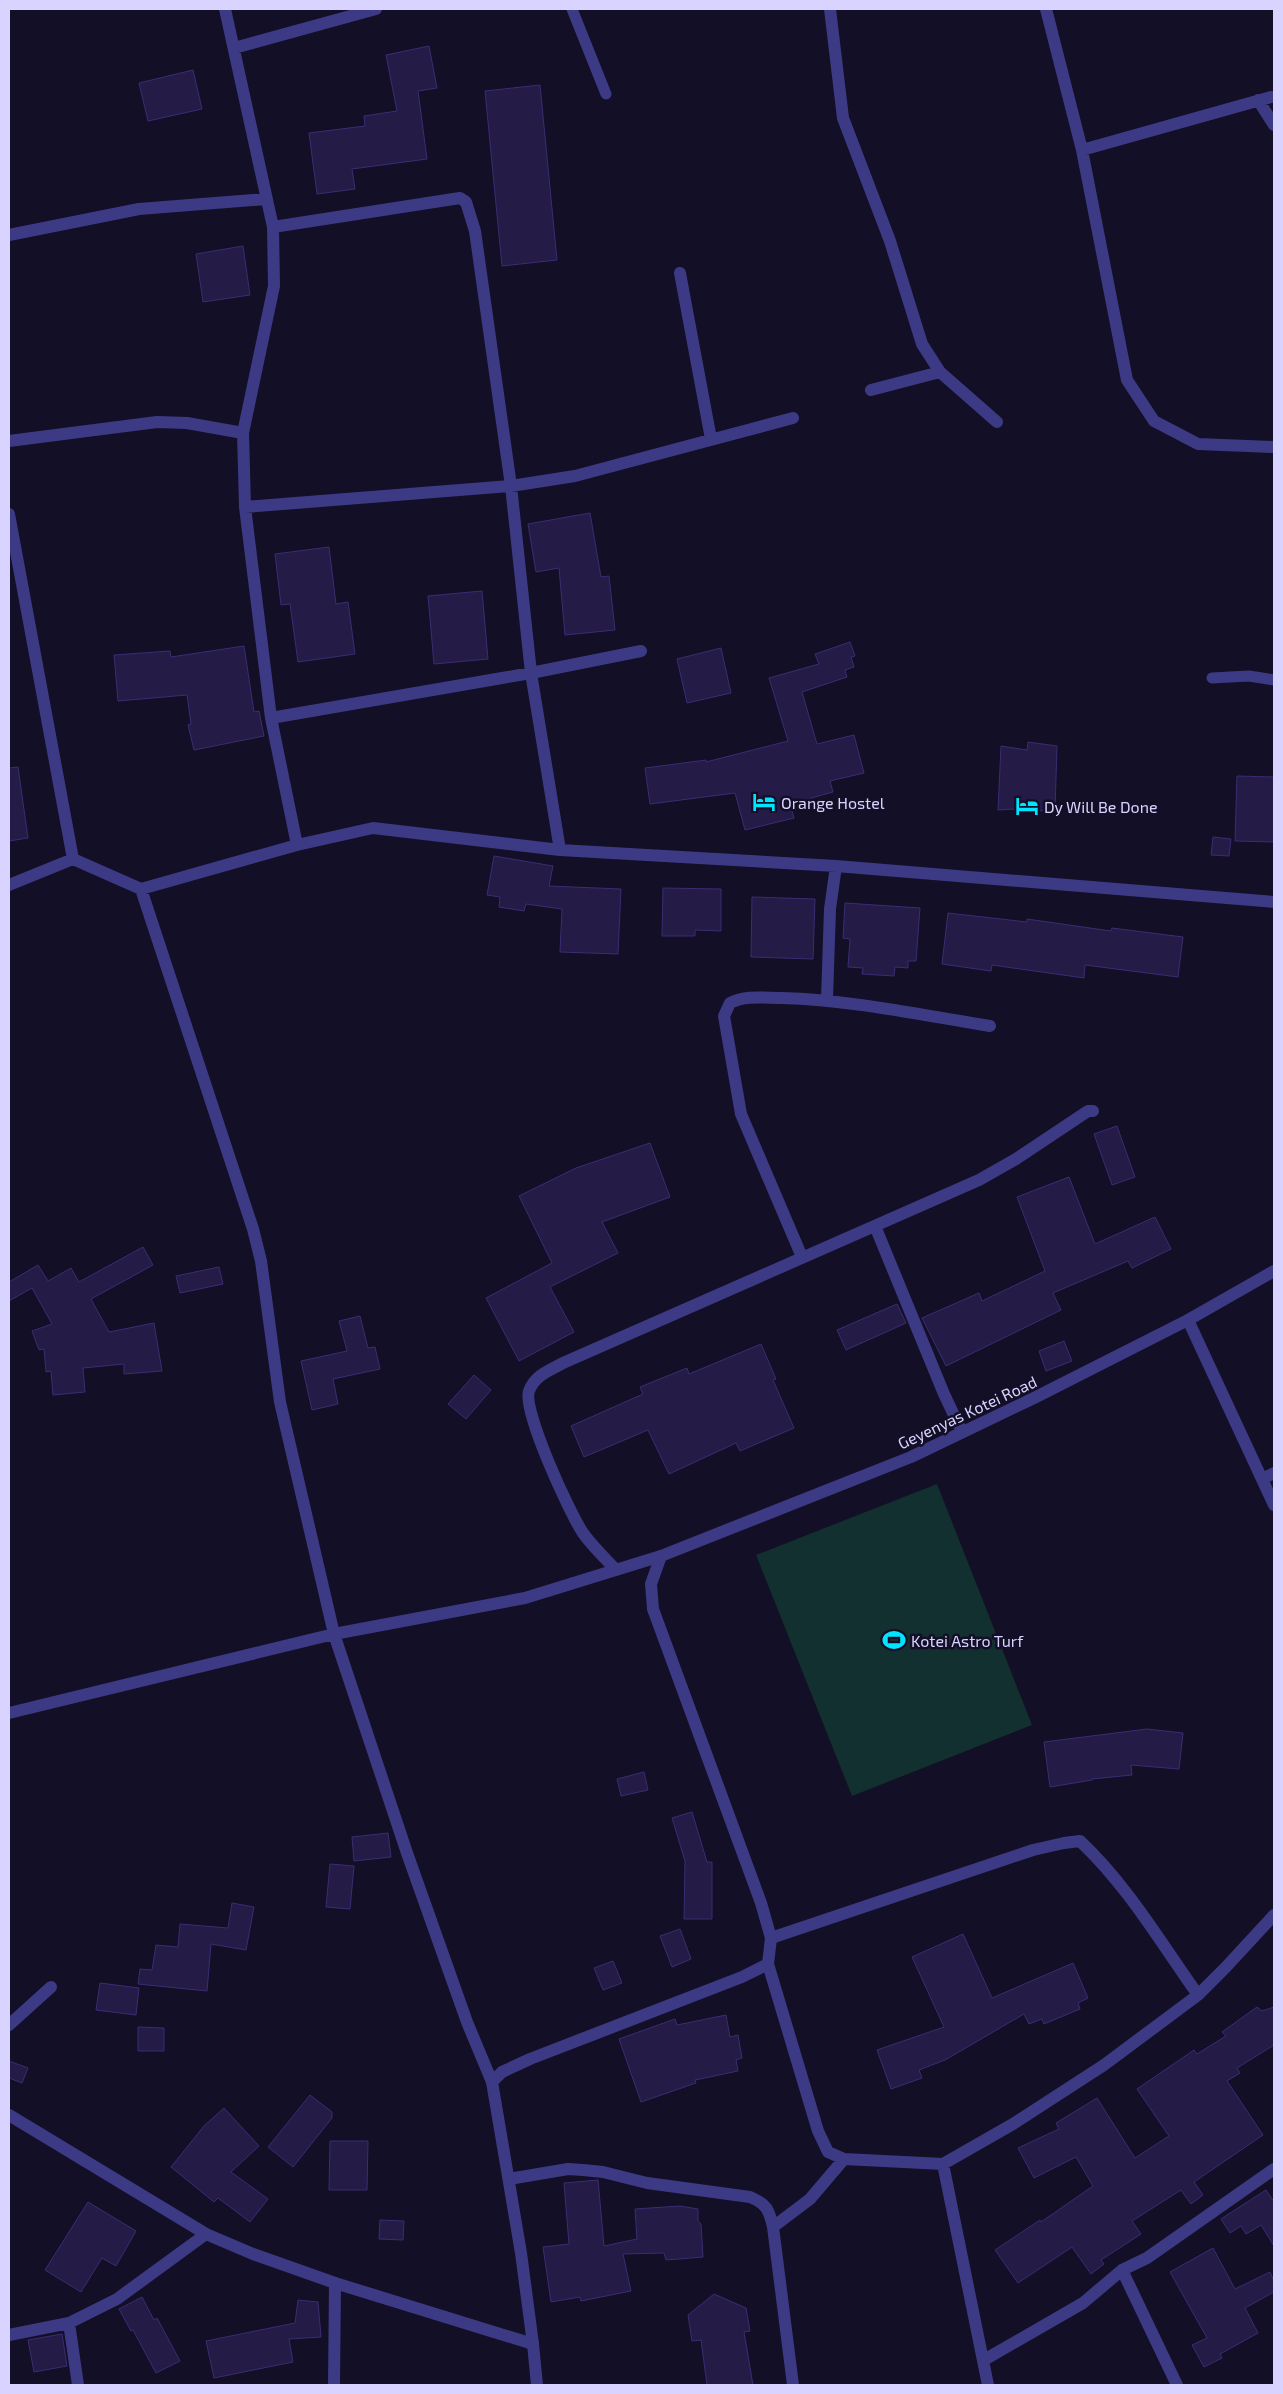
<svg xmlns="http://www.w3.org/2000/svg" width="1283" height="2394" viewBox="0 0 1283 2394" font-family="'Exo 2',sans-serif">
  <style>
    .green { fill: #12302f }
    .building { fill: #241b47; stroke: #3b2d73 }
    .lines { fill: none; stroke-linecap: round; stroke-linejoin: round }
    .service { stroke: #3d3a85; stroke-width: 11 }
    .minor { stroke: #3d3a85; stroke-width: 12 }
    .tertiary { stroke: #3d3a85; stroke-width: 12 }
    .labels { text-anchor: middle; dominant-baseline: central; stroke-width: 5; stroke-linejoin: round; paint-order: stroke }
    .poi-label { font-size: 16px; fill: #d9d4ff; stroke: #130f26; text-anchor: start }
    .street-label { font-size: 16px; fill: #d9d4ff; stroke: #130f26 }
  </style>
  <rect width="100%" height="100%" fill="#130f26"/>
  <path class="green" d="M 937,1484 L 1032,1725 L 852,1796 L 756,1555 Z"/>
  <path class="building" d="M 429,46 L 437,88 L 418,91 L 427,159 L 352,169 L 355,189 L 317,194 L 309,133 L 365,126 L 364,116 L 397,111 L 386,55 Z
    M 193,70 L 202,109 L 148,121 L 139,83 Z
    M 540,85 L 557,260 L 502,266 L 485,91 Z
    M 243,246 L 250,295 L 203,302 L 196,254 Z
    M 590,513 L 601,577 L 609,576 L 615,630 L 565,635 L 559,568 L 536,572 L 528,524 Z
    M 329,547 L 336,604 L 348,602 L 355,654 L 298,662 L 290,604 L 281,605 L 275,554 Z
    M 482,591 L 488,659 L 434,664 L 428,596 Z
    M 850,642 L 855,656 L 851,657 L 854,667 L 845,670 L 847,677 L 802,692 L 817,744 L 854,735 L 864,773 L 830,781 L 833,792 L 790,804 L 794,818 L 745,830 L 735,793 L 650,804 L 645,768 L 706,760 L 706,762 L 788,741 L 769,678 L 819,664 L 815,654 Z
    M 244,646 L 254,712 L 259,711 L 264,736 L 194,750 L 188,725 L 191,724 L 187,695 L 118,701 L 114,655 L 170,651 L 171,657 Z
    M 721,648 L 731,693 L 687,703 L 677,659 Z
    M 1028,742 L 1057,746 L 1055,810 L 1015,812 L 1014,809 L 998,810 L 1001,746 L 1027,750 Z
    M 18,767 L 28,838 L 9,841 L 9,768 Z
    M 1237,776 L 1274,777 L 1274,842 L 1235,841 Z
    M 1213,837 L 1231,839 L 1229,856 L 1211,855 Z
    M 494,856 L 553,866 L 549,886 L 621,889 L 618,954 L 560,952 L 562,909 L 526,904 L 524,911 L 499,907 L 500,897 L 487,895 Z
    M 663,888 L 721,889 L 721,931 L 695,930 L 695,936 L 662,936 Z
    M 752,897 L 815,899 L 813,959 L 751,957 Z
    M 845,903 L 920,908 L 916,961 L 908,961 L 908,968 L 895,967 L 894,976 L 862,974 L 863,968 L 848,967 L 850,939 L 843,938 Z
    M 948,913 L 1027,922 L 1027,919 L 1111,931 L 1112,928 L 1183,937 L 1178,977 L 1085,965 L 1084,978 L 992,965 L 991,971 L 942,964 Z
    M 1117,1126 L 1135,1177 L 1112,1185 L 1094,1134 Z
    M 650,1143 L 670,1197 L 602,1222 L 618,1253 L 550,1287 L 574,1332 L 519,1361 L 486,1298 L 552,1263 L 519,1196 L 576,1168 Z
    M 1069,1177 L 1095,1244 L 1155,1217 L 1171,1249 L 1132,1268 L 1128,1261 L 1053,1293 L 1061,1310 L 946,1366 L 922,1318 L 979,1293 L 982,1301 L 1045,1271 L 1017,1197 Z
    M 143,1247 L 153,1265 L 91,1299 L 109,1332 L 154,1323 L 162,1371 L 124,1374 L 124,1364 L 83,1368 L 85,1392 L 53,1395 L 51,1371 L 46,1372 L 44,1349 L 39,1350 L 32,1331 L 52,1324 L 32,1288 L 9,1301 L 9,1282 L 38,1265 L 48,1281 L 71,1268 L 79,1282 Z
    M 219,1267 L 223,1284 L 180,1293 L 176,1276 Z
    M 897,1304 L 906,1323 L 846,1350 L 837,1330 Z
    M 360,1316 L 368,1348 L 375,1347 L 380,1369 L 333,1379 L 338,1404 L 312,1410 L 301,1361 L 347,1351 L 339,1321 Z
    M 1064,1341 L 1072,1361 L 1046,1371 L 1039,1351 Z
    M 761,1344 L 776,1379 L 773,1380 L 794,1428 L 740,1451 L 736,1443 L 669,1474 L 648,1430 L 584,1457 L 571,1426 L 643,1394 L 640,1387 L 687,1368 L 689,1374 Z
    M 474,1375 L 491,1390 L 466,1419 L 448,1404 Z
    M 1147,1729 L 1183,1733 L 1179,1769 L 1131,1765 L 1132,1775 L 1092,1779 L 1092,1780 L 1050,1787 L 1044,1742 Z
    M 644,1772 L 648,1790 L 621,1796 L 617,1779 Z
    M 692,1812 L 707,1862 L 712,1862 L 712,1919 L 684,1919 L 685,1861 L 672,1818 Z
    M 388,1833 L 391,1857 L 354,1861 L 352,1837 Z
    M 330,1864 L 354,1866 L 350,1909 L 326,1907 Z
    M 232,1903 L 254,1907 L 246,1950 L 211,1944 L 207,1991 L 138,1984 L 140,1969 L 152,1970 L 156,1945 L 178,1947 L 180,1924 L 228,1928 Z
    M 680,1929 L 691,1959 L 672,1967 L 660,1936 Z
    M 963,1934 L 992,1998 L 1073,1963 L 1088,1998 L 1078,2003 L 1080,2009 L 1044,2024 L 1042,2019 L 1029,2024 L 1024,2014 L 945,2060 L 919,2070 L 922,2078 L 891,2089 L 877,2050 L 944,2027 L 912,1957 Z
    M 613,1961 L 622,1983 L 603,1990 L 594,1968 Z
    M 100,1983 L 139,1988 L 136,2015 L 96,2010 Z
    M 1257,2007 L 1262,2011 L 1274,2007 L 1274,2045 L 1237,2068 L 1240,2073 L 1227,2081 L 1263,2135 L 1194,2182 L 1203,2195 L 1191,2204 L 1181,2190 L 1132,2221 L 1141,2234 L 1101,2260 L 1104,2264 L 1091,2274 L 1072,2247 L 1018,2283 L 995,2250 L 1040,2220 L 1041,2222 L 1093,2186 L 1076,2157 L 1034,2178 L 1018,2148 L 1059,2129 L 1056,2123 L 1097,2098 L 1135,2158 L 1169,2136 L 1137,2089 L 1194,2050 L 1197,2054 L 1226,2036 L 1222,2032 Z
    M 726,2015 L 730,2037 L 738,2035 L 742,2058 L 736,2060 L 738,2071 L 695,2080 L 696,2083 L 641,2102 L 619,2039 L 675,2019 L 677,2025 Z
    M 138,2027 L 164,2028 L 164,2051 L 138,2051 Z
    M 9,2061 L 28,2068 L 22,2083 L 9,2078 Z
    M 310,2095 L 332,2112 L 332,2118 L 293,2167 L 268,2147 Z
    M 224,2108 L 259,2146 L 231,2172 L 268,2199 L 250,2222 L 218,2198 L 214,2202 L 171,2167 L 204,2126 Z
    M 330,2141 L 368,2141 L 367,2190 L 329,2190 Z
    M 598,2180 L 604,2246 L 637,2239 L 635,2209 L 680,2206 L 698,2209 L 698,2221 L 701,2224 L 703,2257 L 666,2260 L 664,2253 L 623,2254 L 631,2291 L 581,2301 L 580,2297 L 551,2302 L 543,2247 L 569,2244 L 564,2183 Z
    M 1266,2190 L 1274,2202 L 1274,2246 L 1261,2225 L 1246,2234 L 1241,2226 L 1230,2233 L 1221,2219 Z
    M 88,2202 L 136,2231 L 116,2266 L 102,2258 L 81,2292 L 45,2270 Z
    M 380,2220 L 404,2221 L 403,2240 L 379,2239 Z
    M 1213,2248 L 1235,2289 L 1270,2272 L 1274,2281 L 1274,2292 L 1245,2308 L 1258,2333 L 1220,2354 L 1222,2358 L 1204,2367 L 1192,2345 L 1207,2338 L 1170,2272 Z
    M 714,2294 L 746,2308 L 750,2331 L 744,2332 L 753,2385 L 707,2385 L 701,2340 L 692,2341 L 688,2315 Z
    M 142,2297 L 154,2320 L 157,2318 L 180,2361 L 156,2373 L 133,2330 L 131,2331 L 119,2309 Z
    M 298,2300 L 318,2302 L 321,2337 L 289,2339 L 293,2362 L 214,2378 L 206,2341 L 295,2323 Z
    M 62,2334 L 67,2366 L 34,2372 L 28,2340 Z"/>
  <g class="lines">
    <path class="service" d="M 572,9 L 606,94
      M 1212,678 L 1249,676 L 1274,680"/>
    <path class="minor" d="M 225,9 L 273,227 L 274,286 L 243,433 L 245,507 L 271,718 L 297,845
      M 830,9 L 843,118 L 890,241 L 922,344 L 940,372 L 997,422
      M 1046,9 L 1082,150 L 1127,380 L 1154,421 L 1198,444 L 1274,447
      M 234,48 L 376,9
      M 1258,100 L 1274,125
      M 1082,150 L 1271,97
      M 273,227 L 460,198 L 466,202 L 475,231 L 511,486 L 531,673 L 560,850
      M 9,235 L 139,209 L 266,199
      M 680,273 L 711,439
      M 871,390 L 940,372
      M 9,441 L 157,422 L 187,423 L 243,433
      M 245,507 L 511,486 L 575,476 L 793,418
      M 9,514 L 73,859
      M 271,718 L 531,673 L 641,651
      M 9,885 L 73,859 L 141,889 L 297,845 L 373,828 L 560,850 L 836,866 L 1274,902
      M 141,889 L 253,1229 L 261,1261 L 280,1402 L 334,1634 L 407,1853 L 467,2022 L 492,2082
      M 827,999 L 830,909 L 836,866
      M 875,1226 L 944,1394 L 962,1432
      M 802,1257 L 741,1114 L 724,1016 L 730,1003 C 746,995 764,998 782,998 C 852,1000 921,1015 990,1026
      M 1188,1320 L 1274,1505
      M 1262,1479 L 1274,1473
      M 616,1570 C 605,1558 592,1546 583,1533 C 570,1514 522,1410 529,1391 C 535,1375 549,1371 563,1363 L 979,1180 L 1016,1159 L 1088,1111 L 1093,1111
      M 9,1713 L 334,1634 L 525,1598 L 661,1556
      M 771,1938 L 1033,1850 L 1064,1843 L 1080,1841 C 1127,1885 1161,1943 1198,1995
      M 768,1964 L 818,2131 L 828,2152 L 844,2159 L 943,2164 L 1013,2124 L 1104,2065 L 1198,1995 L 1226,1967 L 1274,1915
      M 9,2025 L 51,1987
      M 943,2164 L 988,2385
      M 509,2179 L 568,2169 L 583,2170 L 603,2172 L 647,2183 L 750,2197 C 767,2204 769,2210 773,2227 L 793,2385
      M 773,2227 L 810,2199 L 844,2159
      M 1122,2270 L 1177,2385
      M 69,2323 L 78,2385
      M 9,2335 L 69,2323 L 117,2299 L 206,2234
      M 533,2344 L 537,2385
      M 984,2360 L 1083,2303 L 1122,2270 L 1147,2258 L 1274,2169
      M 334,2385 L 335,2283"/>
    <path class="tertiary" d="M 9,2115 L 206,2234 L 253,2254 L 335,2283 L 533,2344 L 521,2253 L 492,2082 L 502,2072 L 530,2059 L 742,1977 L 768,1964 L 771,1938 L 761,1903 L 653,1609 L 651,1584 L 661,1556 L 911,1457 L 1034,1398 L 1188,1320 L 1274,1271"/>
  </g>
  <defs>
    <symbol id="hotel-bare" viewBox="-9 -9 18 18"><path d="M-6-4.5h1.5V1H6V5H4.5V3h-9V5H-6ZM-4 0a1.8 1.8 0 1 1 3.6 0ZM.5 0V-2.5h3Q6-2.5 6 0Z" fill="#00e5ff" stroke="#130f26" stroke-width="2.5" paint-order="stroke"/></symbol>
    <symbol id="stadium-bare" viewBox="-9 -9 18 18"><path d="M0-5a6.5 5 0 1 0 0 10a6.5 5 0 1 0 0-10ZM-3.5-1.8h7v3.6h-7Z" fill="#00e5ff" stroke="#130f26" stroke-width="2.5" paint-order="stroke"/></symbol>
  </defs>
  <g fill-rule="evenodd">
    <use href="#hotel-bare" x="748" y="786" width="32" height="32"/>
    <use href="#hotel-bare" x="1011" y="790" width="32" height="32"/>
    <use href="#stadium-bare" x="878" y="1624" width="32" height="32"/>
  </g>
  <g class="labels">
    <g class="poi-label">
      <text x="781" y="802">Orange Hostel</text>
      <text x="1044" y="806">Dy Will Be Done</text>
      <text x="911" y="1640">Kotei Astro Turf</text>
    </g>
    <g class="street-label">
      <text transform="translate(967 1412) rotate(-25)">Geyenyas Kotei Road</text>
    </g>
  </g>
  <rect width="1283" height="2394" fill="none" stroke="#d9d4ff" stroke-width="20"/>
</svg>
